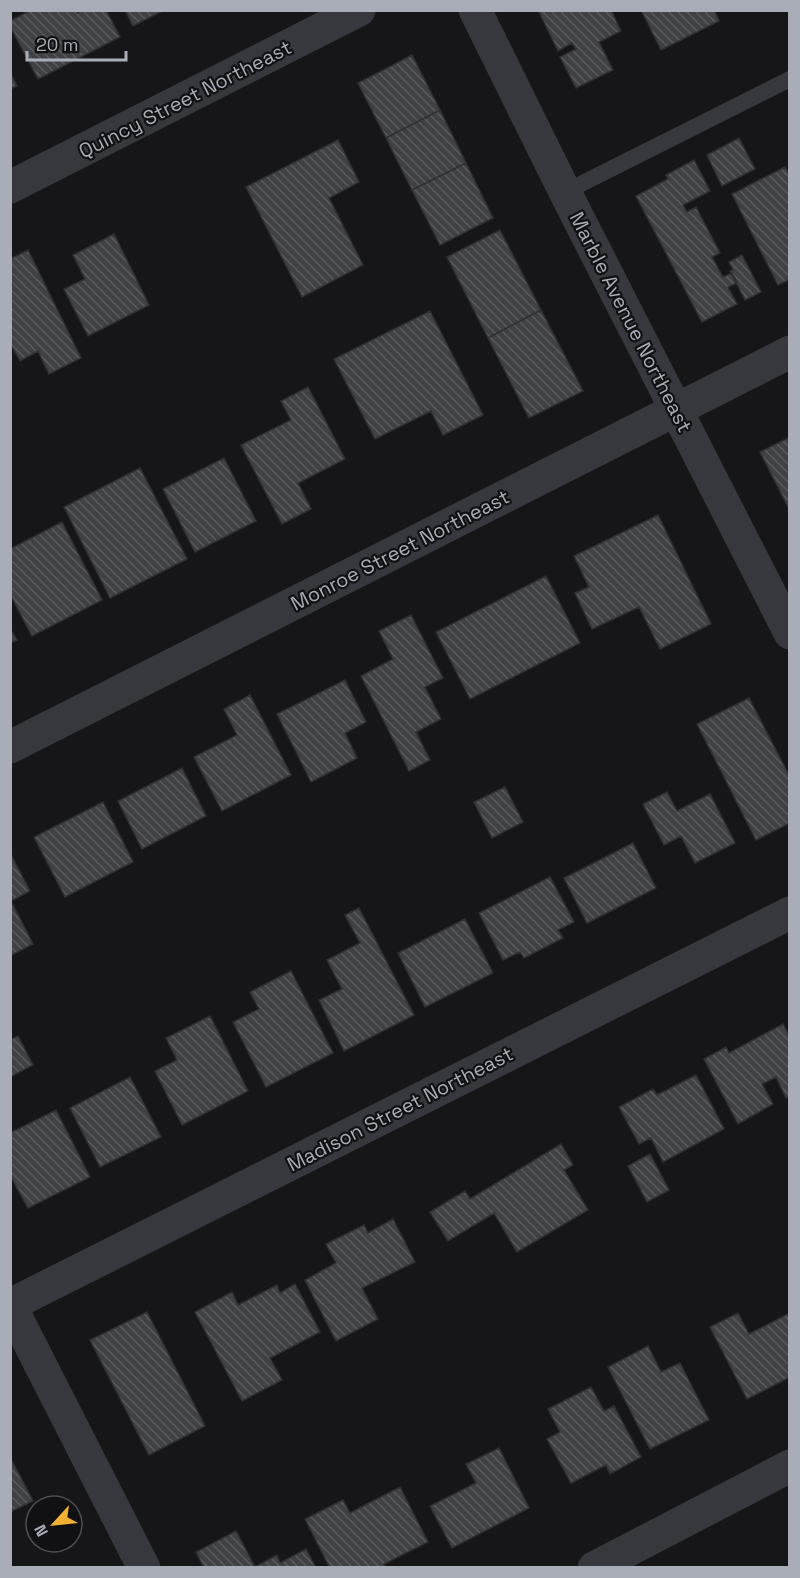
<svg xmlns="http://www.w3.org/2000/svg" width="800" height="1578" viewBox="0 0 800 1578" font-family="'Space Grotesk',sans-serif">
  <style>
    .building { fill: url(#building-back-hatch); stroke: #303034; stroke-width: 1.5 }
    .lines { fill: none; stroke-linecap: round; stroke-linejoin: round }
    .lane { stroke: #37383d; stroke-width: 16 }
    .street { stroke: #37383d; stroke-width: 33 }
    .labels { text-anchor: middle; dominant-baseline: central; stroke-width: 4.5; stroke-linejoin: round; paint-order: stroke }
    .street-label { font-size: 20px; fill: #a8adb8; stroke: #111113 }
  </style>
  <defs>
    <pattern id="building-back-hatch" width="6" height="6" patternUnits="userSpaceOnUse" patternTransform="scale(1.5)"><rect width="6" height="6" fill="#404145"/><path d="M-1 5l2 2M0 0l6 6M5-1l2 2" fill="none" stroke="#595a5e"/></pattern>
  </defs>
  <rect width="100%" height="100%" fill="#161618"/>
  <path class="building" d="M 31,10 L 76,10 L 77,13 L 82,10 L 106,10 L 120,37 L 38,79 L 10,26 L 10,21 Z
    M 125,10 L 164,10 L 133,26 Z
    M 538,10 L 611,10 L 621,31 L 599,42 L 613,70 L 576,88 L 560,57 L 576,49 L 572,43 L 558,51 Z
    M 641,10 L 714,10 L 719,21 L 661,50 Z
    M 412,55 L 440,110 L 386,138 L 358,83 Z
    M 10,72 L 17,86 L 10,89 Z
    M 440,110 L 466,163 L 412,190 L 386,138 Z
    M 739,138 L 755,169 L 722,186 L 707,155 Z
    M 338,140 L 359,182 L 329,198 L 363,265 L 302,297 L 246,187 Z
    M 694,160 L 710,191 L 683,205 L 687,212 L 696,207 L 720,253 L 712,257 L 723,277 L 732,273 L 737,283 L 728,287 L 737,304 L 702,322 L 636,196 L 668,179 L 666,175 Z
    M 466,163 L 493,218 L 440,245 L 412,190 Z
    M 785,167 L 790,175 L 790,279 L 778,285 L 732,194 Z
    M 500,230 L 541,310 L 488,338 L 447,257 Z
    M 114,234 L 149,305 L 88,336 L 64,289 L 85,279 L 73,255 Z
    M 28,250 L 81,358 L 49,374 L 38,351 L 20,361 L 10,343 L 10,285 L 12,284 L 10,280 L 10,259 Z
    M 742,255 L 761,292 L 745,300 L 730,271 L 733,270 L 729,262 Z
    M 541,310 L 583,391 L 529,418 L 488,338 Z
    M 430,311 L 483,415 L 443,435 L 431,411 L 375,439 L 334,359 Z
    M 308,387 L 345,459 L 298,483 L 311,509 L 282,524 L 241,445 L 291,420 L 281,401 Z
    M 790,437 L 790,511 L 760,452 Z
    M 224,458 L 256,521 L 195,552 L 163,489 Z
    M 140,468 L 187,559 L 110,598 L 64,507 Z
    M 658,515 L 711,624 L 660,649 L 639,607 L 592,629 L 575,593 L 589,587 L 574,556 Z
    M 62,522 L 102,600 L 32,636 L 10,594 L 10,549 Z
    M 546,576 L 580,643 L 470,699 L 436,632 Z
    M 411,615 L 443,678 L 425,687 L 441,719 L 416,732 L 430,760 L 409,771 L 361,676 L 393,659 L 379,631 Z
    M 10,629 L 17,640 L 10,643 Z
    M 345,680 L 366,722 L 345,733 L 357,758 L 311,782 L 277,714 Z
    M 250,695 L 291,775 L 222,811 L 194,757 L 237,735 L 224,709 Z
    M 749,698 L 790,777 L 790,823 L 756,840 L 697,724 Z
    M 182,768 L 206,816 L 142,849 L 118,801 Z
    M 505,787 L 523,822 L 492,838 L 474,802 Z
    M 667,792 L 677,811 L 710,794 L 735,843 L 695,863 L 681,836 L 664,845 L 643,804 Z
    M 103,802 L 133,862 L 65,897 L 34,837 Z
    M 633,843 L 656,888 L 587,923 L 564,878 Z
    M 10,853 L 30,891 L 11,901 L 33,944 L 10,956 Z
    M 550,877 L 574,922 L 558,930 L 563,938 L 524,958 L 520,952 L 503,960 L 479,913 Z
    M 359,908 L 414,1015 L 344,1051 L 319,1000 L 342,989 L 327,960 L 360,943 L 345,915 Z
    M 465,919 L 493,973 L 425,1007 L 398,953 Z
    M 291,971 L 333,1053 L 266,1087 L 233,1022 L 259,1009 L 250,992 Z
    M 210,1016 L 248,1091 L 182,1125 L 155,1071 L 177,1060 L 166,1038 Z
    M 783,1024 L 790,1037 L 790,1096 L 786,1098 L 776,1077 L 762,1084 L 773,1104 L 738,1124 L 704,1059 L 726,1047 L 729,1053 Z
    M 18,1036 L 33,1065 L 10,1077 L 10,1040 Z
    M 696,1075 L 724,1129 L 663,1162 L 651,1138 L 639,1144 L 619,1107 L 653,1089 L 657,1095 Z
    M 130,1077 L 161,1137 L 100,1167 L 70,1108 Z
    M 56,1110 L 90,1177 L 28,1208 L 10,1175 L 10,1133 Z
    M 561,1144 L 573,1165 L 564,1170 L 588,1210 L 517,1252 L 494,1213 L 448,1241 L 430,1212 L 465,1191 L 470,1199 Z
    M 650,1154 L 669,1190 L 647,1202 L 628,1166 Z
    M 393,1219 L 415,1262 L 362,1288 L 378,1319 L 336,1341 L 305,1280 L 336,1263 L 326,1244 L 364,1225 L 368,1233 Z
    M 295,1284 L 320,1332 L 270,1358 L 282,1380 L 242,1401 L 195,1312 L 232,1292 L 238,1305 L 277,1285 L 280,1293 Z
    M 147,1312 L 205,1426 L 149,1455 L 90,1340 Z
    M 738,1313 L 749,1334 L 790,1313 L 790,1377 L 747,1399 L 710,1327 Z
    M 648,1346 L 661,1372 L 680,1363 L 709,1420 L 650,1449 L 608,1367 Z
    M 591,1387 L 604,1411 L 614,1406 L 641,1457 L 610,1474 L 606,1465 L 571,1483 L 547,1439 L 560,1432 L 548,1409 Z
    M 499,1448 L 529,1508 L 452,1548 L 430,1506 L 476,1483 L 466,1464 Z
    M 10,1457 L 33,1501 L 10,1512 Z
    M 400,1487 L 428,1542 L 384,1564 L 386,1568 L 330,1568 L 305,1519 L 343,1500 L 350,1513 Z
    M 236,1531 L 255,1567 L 277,1555 L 280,1563 L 306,1549 L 316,1568 L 204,1568 L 196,1552 Z"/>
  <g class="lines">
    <path class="lane" d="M 565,192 L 790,79"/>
    <path class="street" d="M 475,10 L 565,192 L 790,633
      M 10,187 L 359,10
      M 10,747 L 790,352
      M 10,1305 L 790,913
      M 10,1305 L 144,1568
      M 594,1568 L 790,1466"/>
  </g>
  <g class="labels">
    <g class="street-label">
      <text transform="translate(185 99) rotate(-27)">Quincy Street Northeast</text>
      <text transform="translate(631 322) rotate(63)">Marble Avenue Northeast</text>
      <text transform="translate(400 550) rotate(-27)">Monroe Street Northeast</text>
      <text transform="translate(400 1109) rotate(-27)">Madison Street Northeast</text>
    </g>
  </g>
  <rect width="800" height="1578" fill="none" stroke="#a8adb8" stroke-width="24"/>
  <g transform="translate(54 1524) rotate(243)"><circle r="28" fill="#111113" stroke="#4d4f55" stroke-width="1.5"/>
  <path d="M0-4.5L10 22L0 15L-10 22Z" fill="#f2b134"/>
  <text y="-9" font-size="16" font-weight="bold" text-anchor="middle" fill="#a8adb8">N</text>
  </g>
  <path d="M27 51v9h99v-9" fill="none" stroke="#a8adb8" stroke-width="3"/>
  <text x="36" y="51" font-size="18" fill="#a8adb8" stroke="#111113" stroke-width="4.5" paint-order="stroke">20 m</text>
</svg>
